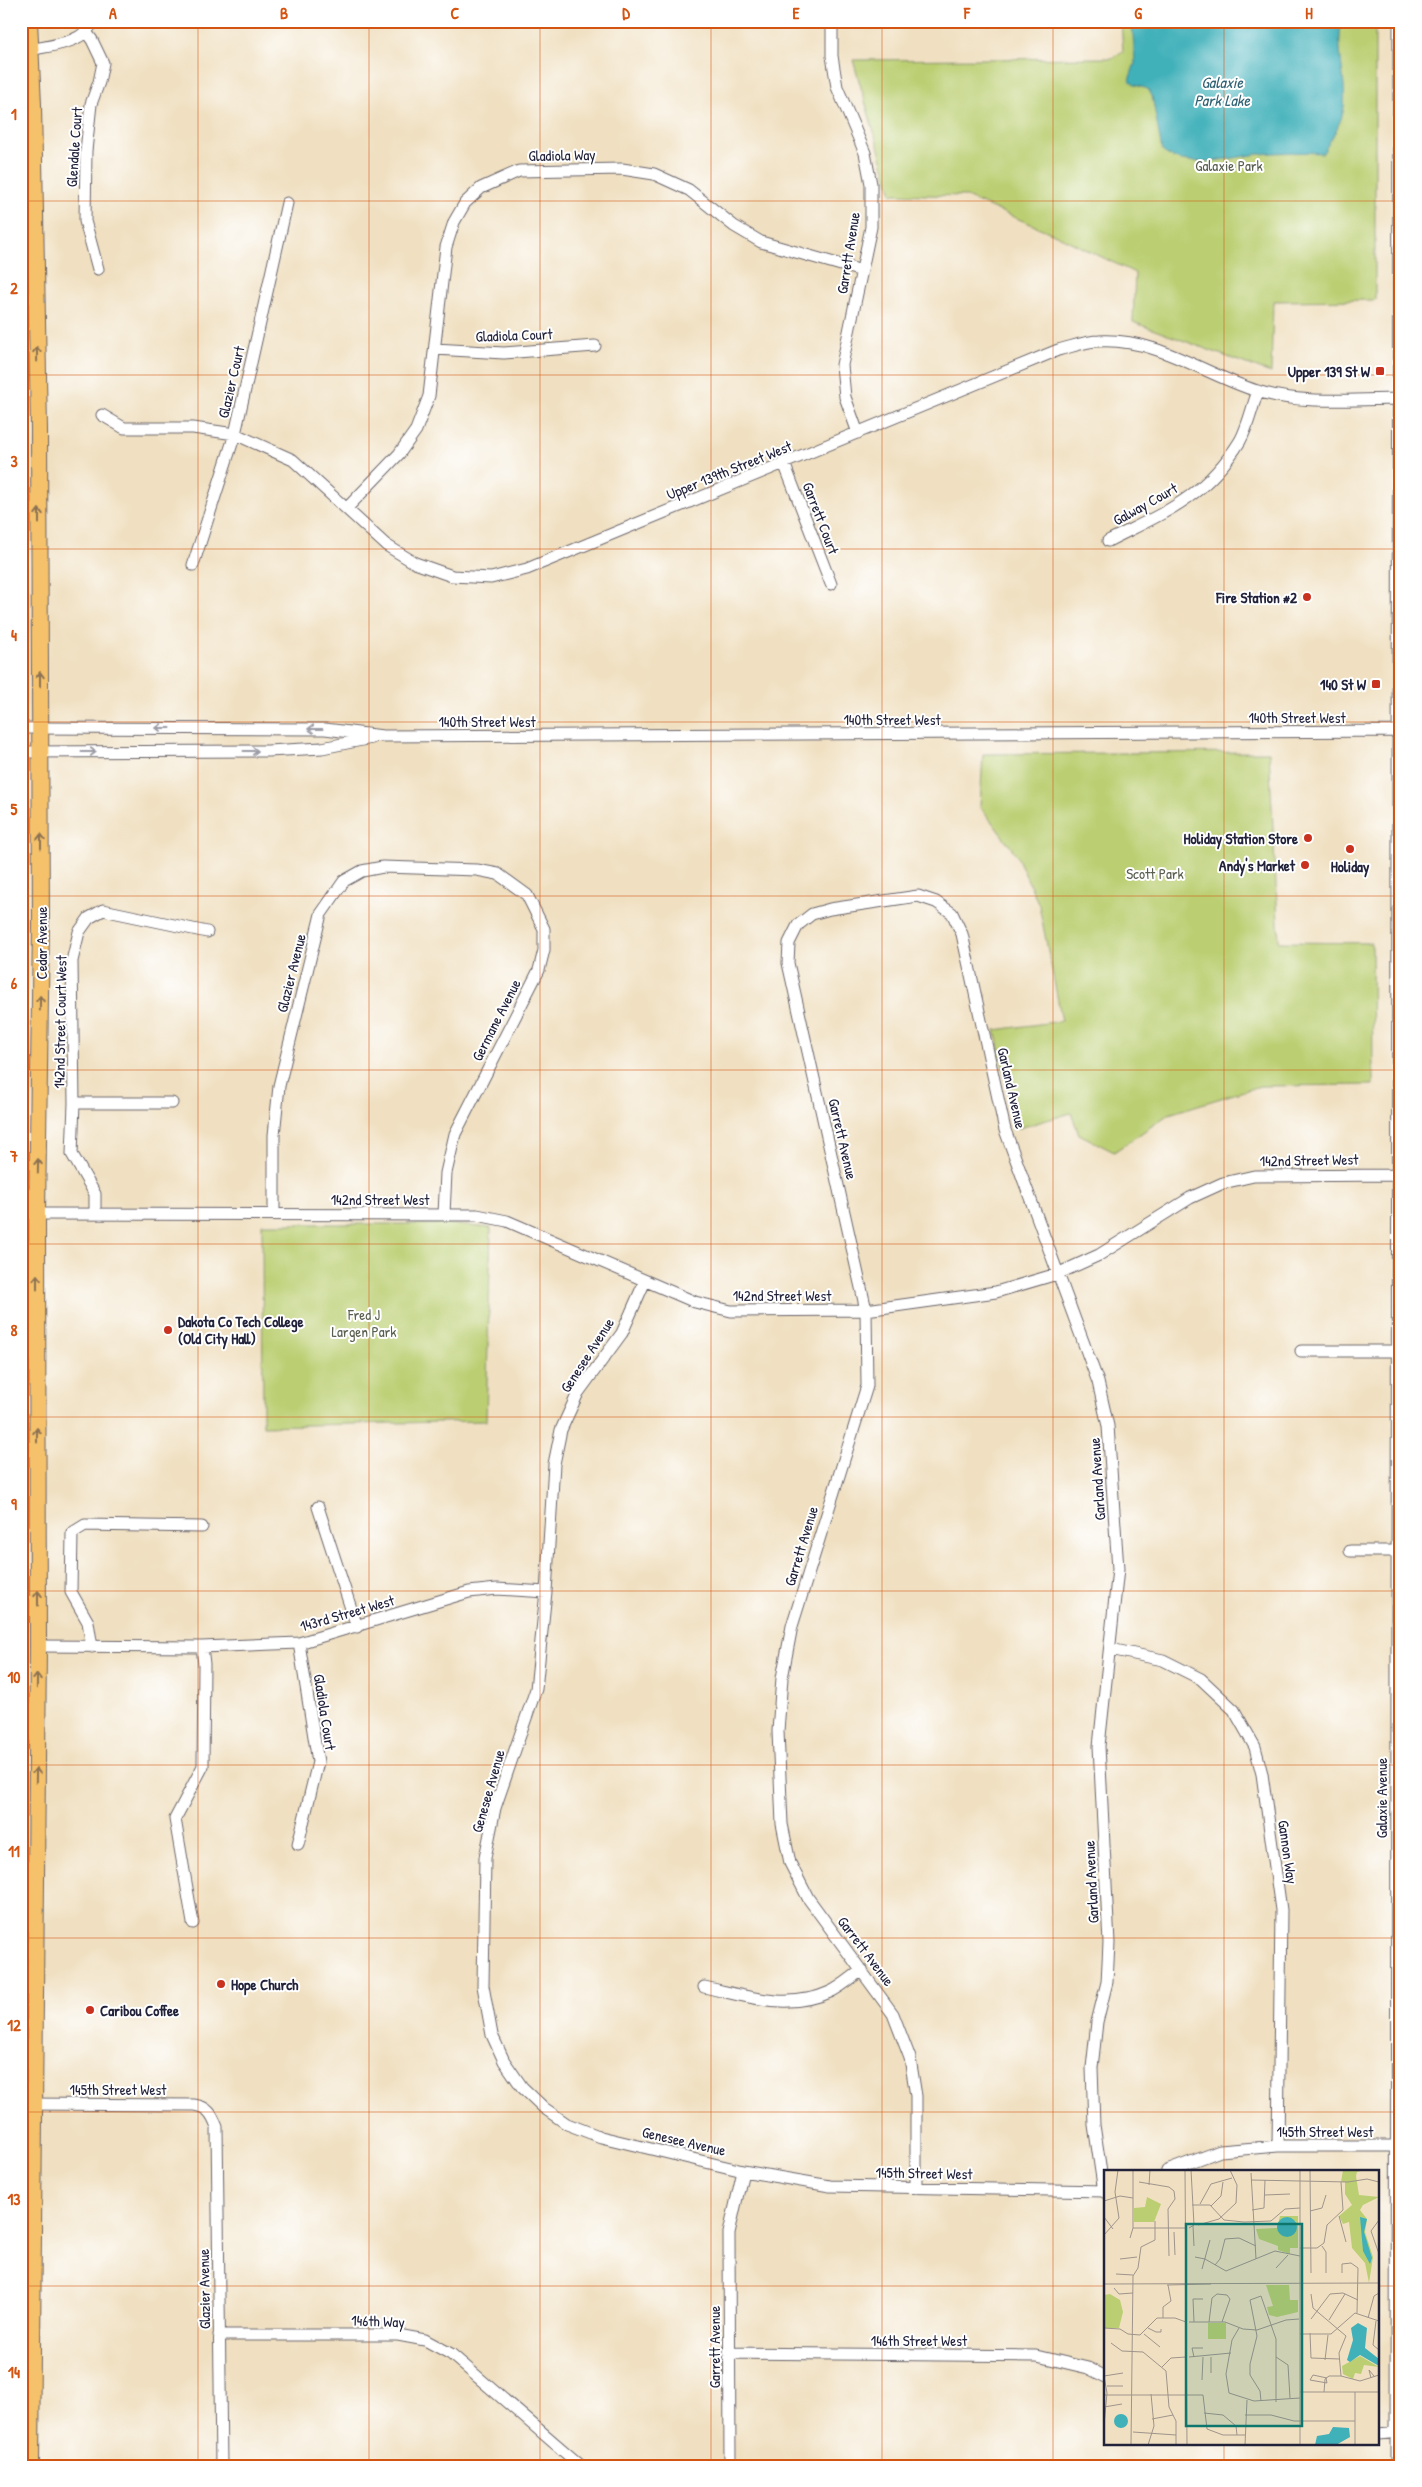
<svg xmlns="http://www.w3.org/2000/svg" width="1422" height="2487" viewBox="0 0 1422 2487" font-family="'Patrick Hand',sans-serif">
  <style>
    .green { fill: #bbcf72; stroke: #6e7856 }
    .water { fill: #40b0b9; stroke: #31697a }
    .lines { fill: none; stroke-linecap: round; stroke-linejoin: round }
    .minor-casing { stroke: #6a646a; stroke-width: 13 }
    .highway-casing { stroke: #6a646a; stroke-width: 18 }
    .minor { stroke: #fff; stroke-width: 11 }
    .highway { stroke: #f5c16b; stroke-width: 16 }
    .oneway { stroke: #8c7253 }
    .oneway2 { stroke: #9c9ca7 }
    .grid { fill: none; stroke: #d45411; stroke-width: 1; stroke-opacity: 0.55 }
    .poi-dot { fill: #c8321e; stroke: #fff; stroke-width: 2 }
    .labels { text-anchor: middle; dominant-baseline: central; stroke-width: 4; stroke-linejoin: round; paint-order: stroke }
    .street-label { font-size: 15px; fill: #22223b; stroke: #fff }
    .park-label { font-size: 15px; fill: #585f4e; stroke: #fff }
    .poi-label { font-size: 15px; font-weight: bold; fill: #22223b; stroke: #fff; text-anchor: end }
    .water-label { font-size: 16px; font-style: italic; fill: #306274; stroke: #fff }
    .inset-road { fill: none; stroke: #9e948b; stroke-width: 1 }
    .view { fill: #0f766e; fill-opacity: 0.15; stroke: #0f766e; stroke-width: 2.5 }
    .inset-edge { fill: none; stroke: #22223b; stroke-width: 2.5 }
    .neatline { fill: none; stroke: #d45411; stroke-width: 2 }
    .grid-label { font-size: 16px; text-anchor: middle; font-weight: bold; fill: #d45411 }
  </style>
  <rect width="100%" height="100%" fill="#fff"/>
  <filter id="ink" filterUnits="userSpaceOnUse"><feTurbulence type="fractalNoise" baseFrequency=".02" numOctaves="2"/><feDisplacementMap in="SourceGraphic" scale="10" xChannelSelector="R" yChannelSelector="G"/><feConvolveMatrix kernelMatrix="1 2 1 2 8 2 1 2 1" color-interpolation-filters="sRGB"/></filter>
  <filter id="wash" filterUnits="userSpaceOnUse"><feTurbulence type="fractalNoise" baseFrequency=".0096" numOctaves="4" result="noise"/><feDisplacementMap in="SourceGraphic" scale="20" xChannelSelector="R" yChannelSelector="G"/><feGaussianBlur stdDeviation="1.12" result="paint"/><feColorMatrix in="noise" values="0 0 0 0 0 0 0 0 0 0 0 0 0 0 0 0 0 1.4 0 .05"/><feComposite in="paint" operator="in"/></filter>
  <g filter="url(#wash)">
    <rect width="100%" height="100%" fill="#f0e0c1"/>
    <path class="green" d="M 1121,21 L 1375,21 L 1375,300 L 1273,301 L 1271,373 L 1133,322 L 1135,273 L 1054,234 L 964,196 L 892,194 L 853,60 L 1112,58 L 1123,51 Z
      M 1269,752 L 1279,942 L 1372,943 L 1373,1085 L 1260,1086 L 1169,1114 L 1114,1152 L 1079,1134 L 1071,1113 L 1016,1129 L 995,1030 L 1062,1021 L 1039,905 L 1016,854 L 980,806 L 983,754 Z
      M 262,1224 L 449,1224 L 491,1228 L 486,1421 L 263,1426 Z"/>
    <path class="water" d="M 1132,21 L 1342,21 C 1335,50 1347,77 1344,107 C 1342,123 1331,139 1323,153 C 1302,152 1281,152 1260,154 C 1233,157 1186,171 1162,151 L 1152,96 L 1148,89 L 1135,85 L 1129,80 L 1135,63 Z"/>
  </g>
  <g filter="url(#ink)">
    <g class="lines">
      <defs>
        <path id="minor" d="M 832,21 L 832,56 L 837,87 L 865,153 L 871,184 L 871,227 L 842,365 L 845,397 L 858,433
          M 86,32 L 92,40 L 103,63 L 99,82 L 91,104 L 86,151 L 85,221 L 98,269
          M 30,50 C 51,45 84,44 93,21
          M 435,349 L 504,353 L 595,346
          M 102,415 L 124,428 L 193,428 L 235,434 L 293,460 L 386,545 L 415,563 L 452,576 L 491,578 L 527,569 L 1058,350 C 1071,347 1086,341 1099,341 C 1158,338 1203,374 1257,391 C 1301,405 1352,399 1398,399
          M 784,463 L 831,584
          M 347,508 L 399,454 L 416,430 L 429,396 L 446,247 L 454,222 L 465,203 L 481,188 L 519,171 L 622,169 L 654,174 L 689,190 L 734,226 L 761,242 L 862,271
          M 1108,541 C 1163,513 1205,498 1240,441 C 1248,427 1252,407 1258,391
          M 193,565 L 235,434 L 287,203
          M 21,728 L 325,729 L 383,736 L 1401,731
          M 21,752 L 268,751 L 322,748 L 372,738
          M 74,1103 L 172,1103
          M 37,1214 L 477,1215 L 507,1221 L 695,1302 L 731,1311 L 866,1310 L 996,1292 L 1057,1274 L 1099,1255 L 1190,1198 L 1223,1183 L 1254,1176 L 1397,1175
          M 95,1214 L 95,1194 L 72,1154 L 74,1103 L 72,961 L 79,932 L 89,918 L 103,910 L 207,932
          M 274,1214 L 274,1135 L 279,1086 L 321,914 L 344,881 L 362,871 L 383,867 L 477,870 L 498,874 L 527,895 L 544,929 L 544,950 L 539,970 L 455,1134 L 446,1173 L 444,1214
          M 645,1281 L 622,1333 L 578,1393 L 561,1430 L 554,1464 L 546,1592 L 536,1689 L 495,1808 L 485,1858 L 483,1986 L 492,2035 L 504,2061 L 522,2087 L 544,2108 L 567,2124 L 601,2137 L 743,2171 L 830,2186 L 1106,2191
          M 1301,1351 L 1397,1351
          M 318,1507 L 357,1627
          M 1350,1551 L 1397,1551
          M 38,1646 L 202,1647 L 299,1643 L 469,1592 L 497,1589 L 546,1592
          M 92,1647 L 88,1622 L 71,1592 L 72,1533 L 85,1525 L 202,1527
          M 1110,1649 L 1163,1660 L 1201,1679 L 1234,1710 L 1255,1747 L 1262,1774 L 1281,1910 L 1278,2146
          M 298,1844 L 318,1762 L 299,1643
          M 193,1923 L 175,1819 L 203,1766 L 204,1664 L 202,1647
          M 704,1987 C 746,1996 788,2011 830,1992 C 841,1987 852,1977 862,1970
          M 21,2104 L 194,2105 C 208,2107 212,2114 217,2127 L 221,2466
          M 1167,2171 L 1220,2151 L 1278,2146 L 1396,2146
          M 916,2188 L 916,2096 L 910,2058 L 893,2014 L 808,1898 L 790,1863 L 782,1824 L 778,1731 L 782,1678 L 792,1626 L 867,1386 L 866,1310 L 788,963 L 789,943 L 798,925 L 812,914 L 830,909 L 918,896 L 936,902 L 952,913 L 962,934 L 1005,1130 L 1098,1382 L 1108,1426 L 1118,1569 L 1099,1746 L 1109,1943 L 1107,1982 L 1097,2022 L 1092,2068 L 1094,2125 L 1104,2192
          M 219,2335 L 398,2335 L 425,2340 L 451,2354 L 581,2466
          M 729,2353 L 1037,2356 L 1088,2368 L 1106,2377
          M 1378,2434 L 1401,2432
          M 730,2466 L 729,2233 L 743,2171
          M 1396,2466 L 1399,21"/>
        <path id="highway" d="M 29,21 L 33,105 L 39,429 L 41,925 L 37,1214 L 38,1646 L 31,2466
          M 21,1190 L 25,1203 L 37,1214
          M 21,1243 L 24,1302 L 30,1336"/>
      </defs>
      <use href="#minor" class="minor-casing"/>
      <use href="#highway" class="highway-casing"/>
      <use href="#minor" class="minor"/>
      <use href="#highway" class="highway"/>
    </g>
    <defs><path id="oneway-shaft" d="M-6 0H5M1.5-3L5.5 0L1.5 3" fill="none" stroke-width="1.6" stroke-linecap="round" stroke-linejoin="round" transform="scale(1.25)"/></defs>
    <g class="oneway">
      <use href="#oneway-shaft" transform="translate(37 354) rotate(-91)"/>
      <use href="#oneway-shaft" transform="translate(39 516) rotate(-90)"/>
      <use href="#oneway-shaft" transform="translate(40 679) rotate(-90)"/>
      <use href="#oneway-shaft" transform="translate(41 841) rotate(-90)"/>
      <use href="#oneway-shaft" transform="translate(40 1003) rotate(-89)"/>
      <use href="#oneway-shaft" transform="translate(38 1166) rotate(-89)"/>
      <use href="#oneway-shaft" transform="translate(37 1282) rotate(-90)"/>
      <use href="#oneway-shaft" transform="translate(37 1435) rotate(-90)"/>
      <use href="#oneway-shaft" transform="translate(38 1598) rotate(-90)"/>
      <use href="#oneway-shaft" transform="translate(37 1681) rotate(-89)"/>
      <use href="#oneway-shaft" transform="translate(36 1775) rotate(-89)"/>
    </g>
    <g class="oneway2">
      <use href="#oneway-shaft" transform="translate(163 728) rotate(-180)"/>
      <use href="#oneway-shaft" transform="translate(315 729) rotate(-180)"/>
      <use href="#oneway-shaft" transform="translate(251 751)"/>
      <use href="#oneway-shaft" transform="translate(89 752)"/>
    </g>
  </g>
  <path class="grid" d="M 198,21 L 198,2466M 369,21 L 369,2466M 540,21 L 540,2466M 711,21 L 711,2466M 882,21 L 882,2466M 1053,21 L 1053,2466M 1224,21 L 1224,2171M 21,201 L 1401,201M 21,375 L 1401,375M 21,549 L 1401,549M 21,722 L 1401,722M 21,896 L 1401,896M 21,1070 L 1401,1070M 21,1244 L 1401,1244M 21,1417 L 1401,1417M 21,1591 L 1401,1591M 21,1765 L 1401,1765M 21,1938 L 1401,1938M 21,2112 L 1401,2112M 21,2286 L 1106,2286M 1378,2286 L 1401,2286M 1224,2443 L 1224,2466"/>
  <g class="poi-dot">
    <rect x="1375" y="366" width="10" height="10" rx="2.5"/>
    <circle cx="1307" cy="597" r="5"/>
    <rect x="1371" y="679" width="10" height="10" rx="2.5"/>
    <circle cx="1308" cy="838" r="5"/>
    <circle cx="1350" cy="849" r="5"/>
    <circle cx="1305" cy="865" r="5"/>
    <circle cx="168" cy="1330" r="5"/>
    <circle cx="221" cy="1984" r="5"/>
    <circle cx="90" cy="2010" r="5"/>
  </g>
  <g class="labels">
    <g class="street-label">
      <text transform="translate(74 147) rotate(-86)">Glendale Court</text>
      <text transform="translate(562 155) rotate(-1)">Gladiola Way</text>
      <text transform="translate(848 253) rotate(-81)">Garrett Avenue</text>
      <text transform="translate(514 335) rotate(-2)">Gladiola Court</text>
      <text transform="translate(231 382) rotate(-77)">Glazier Court</text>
      <text transform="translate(729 470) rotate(-22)">Upper 139th Street West</text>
      <text transform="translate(1145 504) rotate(-29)">Galway Court</text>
      <text transform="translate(821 518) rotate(69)">Garrett Court</text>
      <text x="1297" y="717">140th Street West</text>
      <text x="892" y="719">140th Street West</text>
      <text x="487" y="721">140th Street West</text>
      <text transform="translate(41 943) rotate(-90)">Cedar Avenue</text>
      <text transform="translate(291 973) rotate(-76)">Glazier Avenue</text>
      <text transform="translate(496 1020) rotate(-63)">Germane Avenue</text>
      <text transform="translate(60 1022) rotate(-89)">142nd Street Court West</text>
      <text transform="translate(1012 1088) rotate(77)">Garland Avenue</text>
      <text transform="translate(843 1139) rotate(77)">Garrett Avenue</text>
      <text transform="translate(1309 1160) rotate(-1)">142nd Street West</text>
      <text x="380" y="1199">142nd Street West</text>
      <text x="782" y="1295">142nd Street West</text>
      <text transform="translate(587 1355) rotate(-57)">Genesee Avenue</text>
      <text transform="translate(1097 1479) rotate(-94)">Garland Avenue</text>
      <text transform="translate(801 1546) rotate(-73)">Garrett Avenue</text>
      <text transform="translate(347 1613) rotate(-16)">143rd Street West</text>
      <text transform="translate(325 1712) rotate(81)">Gladiola Court</text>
      <text transform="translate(488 1791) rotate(-74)">Genesee Avenue</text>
      <text transform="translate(1381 1798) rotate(-90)">Galaxie Avenue</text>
      <text transform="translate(1288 1852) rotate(82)">Gannon Way</text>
      <text transform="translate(1091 1882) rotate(-93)">Garland Avenue</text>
      <text transform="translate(866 1951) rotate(53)">Garrett Avenue</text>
      <text x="118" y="2089">145th Street West</text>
      <text x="1325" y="2131">145th Street West</text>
      <text transform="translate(684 2141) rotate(13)">Genesee Avenue</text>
      <text transform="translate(924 2173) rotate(1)">145th Street West</text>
      <text transform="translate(204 2289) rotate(-91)">Glazier Avenue</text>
      <text transform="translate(378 2321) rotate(2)">146th Way</text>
      <text x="919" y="2340">146th Street West</text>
      <text transform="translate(714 2347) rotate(-90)">Garrett Avenue</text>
    </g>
    <g class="park-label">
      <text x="1229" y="165">Galaxie Park</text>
      <text x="1155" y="873">Scott Park</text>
      <text x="364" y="1314">Fred J<tspan x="364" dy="17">Largen Park</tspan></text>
    </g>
    <g class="poi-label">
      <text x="1370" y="371">Upper 139 St W</text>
      <text x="1297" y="597">Fire Station #2</text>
      <text x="1366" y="684">140 St W</text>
      <text x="1298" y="838">Holiday Station Store</text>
      <text x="1295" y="865">Andy's Market</text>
      <text x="1350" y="866" text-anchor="middle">Holiday</text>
      <text x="178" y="1321" text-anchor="start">Dakota Co Tech College<tspan x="178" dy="17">(Old City Hall)</tspan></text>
      <text x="231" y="1984" text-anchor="start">Hope Church</text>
      <text x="100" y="2010" text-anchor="start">Caribou Coffee</text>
    </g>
    <g class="water-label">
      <text x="1222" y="82">Galaxie<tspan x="1222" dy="18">Park Lake</tspan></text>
    </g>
  </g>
  <g transform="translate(1104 2170)">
    <rect width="275" height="275" fill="#f0e0c1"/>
    <path d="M 239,0 L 261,0 L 253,2 L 252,6 L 255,25 L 275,27 L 259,35 L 256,40 L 263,49 L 261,62 L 269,87 L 265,113 L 261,93 L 248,78 L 245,52 L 239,54 L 235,46 L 248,35 L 241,24 L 241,12 L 237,12 ZM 43,27 L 57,34 L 50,52 L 30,52 L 30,38 L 41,37 ZM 176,46 L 194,46 L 194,78 L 186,78 L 186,84 L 174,80 L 174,76 L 155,69 L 152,59 L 173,58 ZM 162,115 L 185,115 L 186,130 L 194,130 L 194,142 L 173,147 L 165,145 L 163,137 L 169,136 ZM 6,124 L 16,130 L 19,142 L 15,158 L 0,158 L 0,125 ZM 104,153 L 122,153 L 122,169 L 104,169 ZM 256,186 L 275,197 L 260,195 L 257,204 L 251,203 L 249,209 L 239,204 L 238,196 Z" fill="#bbcf72"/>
    <path d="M 256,47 L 263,49 L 260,62 L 268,88 L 266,94 L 259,81 ZM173 57a10 10 0 1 1 20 0a10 10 0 1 1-20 0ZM 254,153 L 263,158 L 261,178 L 275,189 L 275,196 L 256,185 L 246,192 L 243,190 L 249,170 L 247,158 ZM10 251a7 7 0 1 1 14 0a7 7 0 1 1-14 0ZM 229,257 L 245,258 L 246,267 L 232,275 L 211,275 L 213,266 L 225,264 Z" fill="#40b0b9"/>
    <path class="inset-road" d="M 81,0 L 83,275M 196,0 L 196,275M 206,0 L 207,103M 147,3 L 152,89M 147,10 L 244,12 L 263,9 L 275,12M 35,12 L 65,17 L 70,21 L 71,29 L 64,39 L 65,86M 45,15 L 46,0M 161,25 L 186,24M 0,31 L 16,26 L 29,28M 96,34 L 107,14 L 128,8M 88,35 L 106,35 L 120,50 L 140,52 L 167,51 L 181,39 L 196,38M 107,36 L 117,26 L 119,12M 148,40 L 160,38 L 161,10M 206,41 L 218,38 L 222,25M 235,46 L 242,72M 0,47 L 9,59M 275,50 L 267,61 L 275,84M 94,55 L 115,49 L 132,33 L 133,15 L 126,0M 89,56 L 90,76M 29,58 L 82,58M 85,58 L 90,55 L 87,0M 70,62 L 71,85M 0,65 L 15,48 L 11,22 L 14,0M 26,68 L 29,58 L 29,0M 218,76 L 222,82 L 222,103M 196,78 L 213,78 L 220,73 L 223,55 L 239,40 L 237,12M 91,87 L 101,89 L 122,101 L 171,81 L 196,86M 16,89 L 33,87M 111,95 L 116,89 L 121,69 L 135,68 L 152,76M 172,98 L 184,85M 98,99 L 106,70M 238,103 L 238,94 L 247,93 L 254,98 L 253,143M 12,104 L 29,105M 0,114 L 275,113M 63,115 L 107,114M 10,118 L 15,124 L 29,123M 207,124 L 209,138 L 242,166 L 235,183 L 237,206M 59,148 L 59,137 L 67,131 L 64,115M 264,148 L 270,126 L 275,123M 207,149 L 226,124 L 239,123 L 254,130M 225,150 L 241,124M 272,151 L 269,175 L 275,180M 85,152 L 121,152 L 139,159 L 153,160 L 182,150 L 195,149M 90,152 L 89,129 L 99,129M 105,152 L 108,128 L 113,124 L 123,125 L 126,129 L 118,152M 0,158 L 16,159 L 24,164 L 36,165 L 53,148 L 71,148 L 82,152M 44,158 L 52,162 L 57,162 L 57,159M 135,158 L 128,170 L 122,204 L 125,223 L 150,231 L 196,228M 206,163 L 207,188 L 236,189M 40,164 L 56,177M 196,164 L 227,164 L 251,143 L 275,151M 7,173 L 18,181 L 39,182 L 62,201 L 65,237 L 72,251 L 72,275M 85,187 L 127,183M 90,187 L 88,178 L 99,178M 172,187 L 184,195 L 186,228M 221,190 L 224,165M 58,197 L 67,188 L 82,187M 107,203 L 107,187M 0,206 L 3,223 L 0,255M 0,206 L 19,203M 222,208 L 223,213 L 206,210 L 209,205 L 223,208M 267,208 L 265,200 L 270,206M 98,210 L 99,187M 3,216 L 19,216M 196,222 L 275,222M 220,222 L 221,209 L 225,206 L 237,206 L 256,211 L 275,205M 0,225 L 99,225 L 103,259 L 119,265 L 141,265M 157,231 L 156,221 L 146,205 L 146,194 L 153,166 L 146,130 L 157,126 L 172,169 L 172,232M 0,237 L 18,234M 100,243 L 119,245 L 132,256 L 133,265M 141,245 L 167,245 L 190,251 L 251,251M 48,249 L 69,245M 29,262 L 72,265M 27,275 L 29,106 L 34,98 L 37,77 L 51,70 L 51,51M 44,275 L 50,256 L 47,224M 141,275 L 143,230M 251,275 L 251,222"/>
    <path class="view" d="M 82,54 L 198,54 L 198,256 L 82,256 Z"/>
    <rect width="275" height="275" class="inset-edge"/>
  </g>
  <rect width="1422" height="2487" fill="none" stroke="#fff" stroke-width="55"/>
  <rect x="28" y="28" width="1366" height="2432" class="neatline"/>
  <g class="grid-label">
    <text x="113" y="19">A</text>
    <text x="284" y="19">B</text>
    <text x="455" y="19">C</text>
    <text x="626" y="19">D</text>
    <text x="796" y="19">E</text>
    <text x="967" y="19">F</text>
    <text x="1138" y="19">G</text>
    <text x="1309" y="19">H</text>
    <text x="14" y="120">1</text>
    <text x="14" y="294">2</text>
    <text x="14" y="467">3</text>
    <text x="14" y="641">4</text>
    <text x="14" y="815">5</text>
    <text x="14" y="989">6</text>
    <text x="14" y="1162">7</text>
    <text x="14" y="1336">8</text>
    <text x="14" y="1510">9</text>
    <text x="14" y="1683">10</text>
    <text x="14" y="1857">11</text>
    <text x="14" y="2031">12</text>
    <text x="14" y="2205">13</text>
    <text x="14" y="2378">14</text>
  </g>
</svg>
